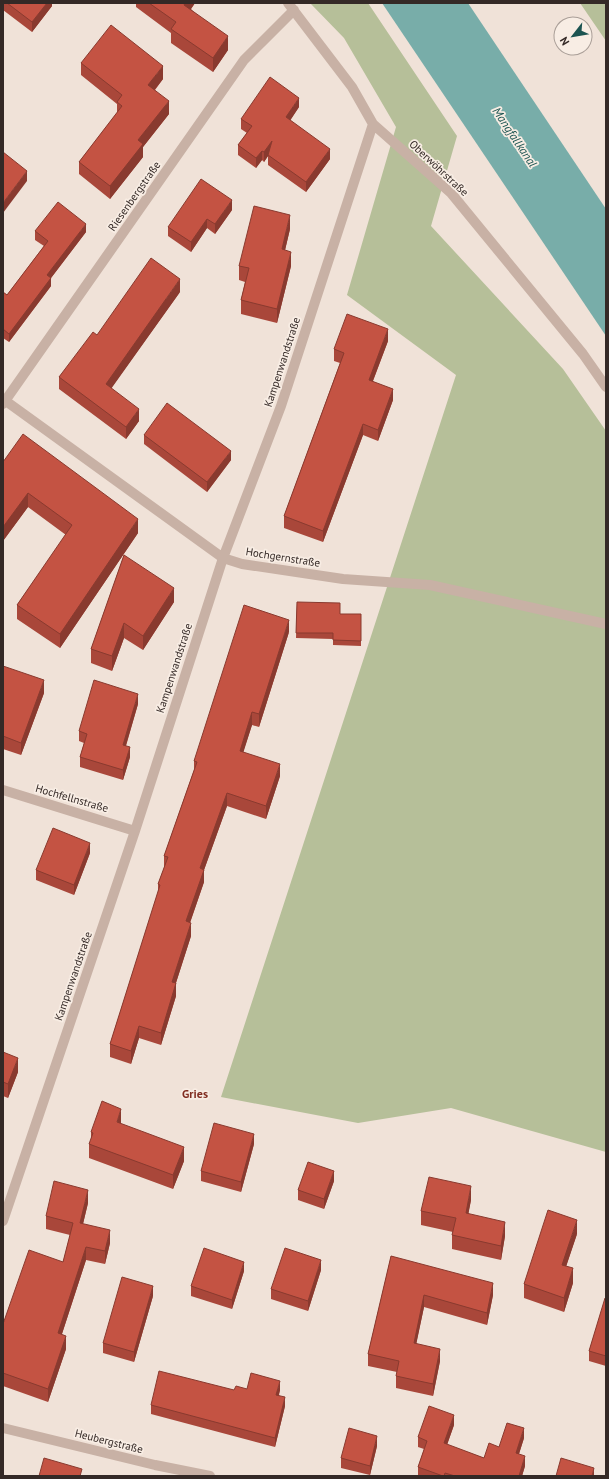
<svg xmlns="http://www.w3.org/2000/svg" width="609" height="1479" viewBox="0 0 609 1479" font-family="'PT Sans',sans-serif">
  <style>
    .green { fill: #b6bf99 }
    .water { fill: #78ada9 }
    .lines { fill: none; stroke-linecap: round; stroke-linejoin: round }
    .street { stroke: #c8b1a5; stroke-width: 10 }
    .wall { fill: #a9473a }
    .shaded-wall { fill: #893a2f }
    .building { fill: #c45343; stroke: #893a2f }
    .labels { text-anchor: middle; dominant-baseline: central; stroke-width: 3.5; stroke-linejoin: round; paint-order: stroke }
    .street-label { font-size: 11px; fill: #342926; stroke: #f8ede4 }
    .water-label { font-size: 12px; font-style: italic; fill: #1c5451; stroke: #f8ede4 }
    .neighbourhood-label { font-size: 12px; font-weight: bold; fill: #812d21; stroke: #f8ede4 }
  </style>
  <rect width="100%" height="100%" fill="#f0e2d8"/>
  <path class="green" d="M 310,3 L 368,3 L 457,136 L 431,226 L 563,369 L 606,431 L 606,1152 L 451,1108 L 358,1123 L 221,1097 L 456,375 L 347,295 L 396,127 L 344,38 Z
    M 580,3 L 606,3 L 606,41 Z"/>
  <path class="water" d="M 382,3 L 468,3 L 606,209 L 606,336 Z"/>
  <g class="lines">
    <path class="street" d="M 288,3 L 352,87 L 373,124 L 451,193 L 583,354 L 606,387
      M 3,399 L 223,558 L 242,564 L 343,579 L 430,585 L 606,624
      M 3,404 L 244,60 L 294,10
      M 3,790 L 135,831
      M 3,1221 L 135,831 L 223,558 L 281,406 L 373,124
      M 3,1428 L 155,1465 L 210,1476"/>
  </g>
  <path class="wall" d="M 3,3 L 52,3 L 52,6 L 32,32 L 3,10 Z
    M 136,3 L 195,3 L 191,9 L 228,50 L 213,72 L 171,43 L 171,33 L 136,7 Z
    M 81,63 L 163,79 L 155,90 L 169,114 L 143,147 L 143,157 L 110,199 L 79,174 L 79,162 L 117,113 L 117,104 L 81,75 Z
    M 299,107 L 290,120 L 330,159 L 306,192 L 268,165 L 268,156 L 264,162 L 262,160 L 256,168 L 238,155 L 238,145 L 247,133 L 241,129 L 241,119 Z
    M 232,210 L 215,234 L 207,228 L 191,252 L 168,236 L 168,227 Z
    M 290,229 L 285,250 L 291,266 L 277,323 L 241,314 L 241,300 L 245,282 L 239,280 L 239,266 Z
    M 35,231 L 86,232 L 51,278 L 51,286 L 9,342 L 3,338 L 3,292 L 7,295 L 44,246 L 35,240 Z
    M 180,292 L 111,388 L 139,421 L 126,439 L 59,389 L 59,377 L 97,335 Z
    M 388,341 L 373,381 L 393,400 L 378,441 L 363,435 L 323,542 L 284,528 L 284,516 L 340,363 L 334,361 L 334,349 Z
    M 144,435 L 231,460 L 207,492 L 144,444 Z
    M 3,462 L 138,533 L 60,648 L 17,619 L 17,605 L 66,535 L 28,507 L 3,541 Z
    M 124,555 L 174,602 L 143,650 L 124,638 L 112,671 L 91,663 L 91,649 Z
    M 297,602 L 340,614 L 361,614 L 361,646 L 333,645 L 333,639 L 296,638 Z
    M 289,632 L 259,727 L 252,725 L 243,752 L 280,776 L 266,819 L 227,806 L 204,870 L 204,882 L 190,923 L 191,936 L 176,983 L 176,996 L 161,1045 L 139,1038 L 131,1064 L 110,1057 L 110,1044 L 158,893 L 158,884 L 164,868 L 164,856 L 194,770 L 194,761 Z
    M 3,666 L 44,693 L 21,755 L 3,749 Z
    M 138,704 L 126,746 L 130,757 L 123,780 L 80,767 L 80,757 L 84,743 L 79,741 L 79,731 Z
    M 90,853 L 74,895 L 36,880 L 36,870 Z
    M 3,1052 L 18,1072 L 8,1098 L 3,1096 Z
    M 121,1123 L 121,1124 L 184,1161 L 173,1189 L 89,1158 L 89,1144 L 91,1140 L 91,1132 Z
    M 254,1144 L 241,1192 L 201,1181 L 201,1171 Z
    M 334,1181 L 324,1209 L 298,1200 L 298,1190 Z
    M 471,1200 L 468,1214 L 505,1236 L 501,1260 L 452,1249 L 452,1235 L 453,1232 L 421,1225 L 421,1211 Z
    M 88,1203 L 83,1224 L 110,1243 L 105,1264 L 86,1260 L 62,1334 L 66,1349 L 48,1402 L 3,1386 L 3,1324 L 63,1262 L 70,1235 L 46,1229 L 46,1216 Z
    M 577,1234 L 566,1266 L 573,1283 L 564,1312 L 524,1298 L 524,1284 Z
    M 391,1256 L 493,1295 L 487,1325 L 424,1307 L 416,1344 L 440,1361 L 433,1396 L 396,1388 L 396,1376 L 397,1372 L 368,1366 L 368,1354 Z
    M 321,1270 L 308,1311 L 271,1299 L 271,1289 Z
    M 244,1271 L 232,1309 L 191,1296 L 191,1286 Z
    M 153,1296 L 134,1362 L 103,1353 L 103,1343 Z
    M 606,1298 L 606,1366 L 589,1361 L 589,1351 Z
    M 247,1389 L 280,1390 L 279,1395 L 285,1406 L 275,1447 L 151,1414 L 151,1405 L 234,1390 Z
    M 454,1425 L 447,1445 L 484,1458 L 499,1447 L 524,1438 L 519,1454 L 525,1466 L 522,1476 L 418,1476 L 418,1467 L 424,1449 L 418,1447 L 418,1437 Z
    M 377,1446 L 370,1475 L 341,1468 L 341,1458 Z"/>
  <path class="shaded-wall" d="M 47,3 L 52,3 L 52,6 L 32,32 L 32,22 Z
    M 185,3 L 195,3 L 184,19 L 184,5 Z
    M 228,36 L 228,50 L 213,72 L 213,58 Z
    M 163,66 L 163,79 L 148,98 L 148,85 Z
    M 299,98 L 299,107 L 286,127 L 286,117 Z
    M 169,101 L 169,114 L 143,147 L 143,157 L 110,199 L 110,186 L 138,140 Z
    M 272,141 L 268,156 L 264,162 L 264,152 Z
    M 330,149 L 330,159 L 306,192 L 306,182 Z
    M 262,151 L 262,160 L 256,168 L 256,158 Z
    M 27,171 L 27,181 L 3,213 L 3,203 Z
    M 232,200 L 232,210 L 215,234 L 215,224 Z
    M 290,215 L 290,229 L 282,263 L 282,249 Z
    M 207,219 L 207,228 L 191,252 L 191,242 Z
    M 86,224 L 86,232 L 51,278 L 51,286 L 9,342 L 9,334 L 47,275 Z
    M 291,252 L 291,266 L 277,323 L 277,309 Z
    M 180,279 L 180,292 L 106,396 L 106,384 Z
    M 388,329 L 388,341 L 369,391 L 369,380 Z
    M 393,389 L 393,400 L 378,441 L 378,430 Z
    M 139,409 L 139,421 L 126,439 L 126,427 Z
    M 363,424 L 363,435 L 323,542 L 323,531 Z
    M 231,451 L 231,460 L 207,492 L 207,482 Z
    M 28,493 L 28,507 L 3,541 L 3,527 Z
    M 138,519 L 138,533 L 60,648 L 60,634 Z
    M 174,588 L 174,602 L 143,650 L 143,636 Z
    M 289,620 L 289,632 L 259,727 L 259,714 Z
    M 124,623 L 124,638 L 112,671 L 112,656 Z
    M 44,680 L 44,693 L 21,755 L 21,743 Z
    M 138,694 L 138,704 L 123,755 L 123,745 Z
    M 252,712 L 252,725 L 240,763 L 240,751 Z
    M 130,747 L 130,757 L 123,780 L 123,770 Z
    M 280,764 L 280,776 L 266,819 L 266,806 Z
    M 227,793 L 227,806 L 204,870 L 204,882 L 186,934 L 186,921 L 200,868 Z
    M 90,843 L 90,853 L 74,895 L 74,885 Z
    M 191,923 L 191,936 L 172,995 L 172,982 Z
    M 176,983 L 176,996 L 161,1045 L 161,1033 Z
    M 139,1026 L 139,1038 L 131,1064 L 131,1051 Z
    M 18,1058 L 18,1072 L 8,1098 L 8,1084 Z
    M 121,1109 L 121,1123 L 117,1136 L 117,1122 Z
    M 254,1134 L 254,1144 L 241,1192 L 241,1182 Z
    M 184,1147 L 184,1161 L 173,1189 L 173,1175 Z
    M 334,1171 L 334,1181 L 324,1209 L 324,1199 Z
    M 471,1186 L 471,1200 L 466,1227 L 466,1213 Z
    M 88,1190 L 88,1203 L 80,1236 L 80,1223 Z
    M 577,1220 L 577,1234 L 562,1279 L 562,1265 Z
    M 505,1222 L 505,1236 L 501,1260 L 501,1246 Z
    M 110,1230 L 110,1243 L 105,1264 L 105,1251 Z
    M 86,1247 L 86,1260 L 58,1346 L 58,1333 Z
    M 321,1260 L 321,1270 L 308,1311 L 308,1301 Z
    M 244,1262 L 244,1271 L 232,1309 L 232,1300 Z
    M 573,1268 L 573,1283 L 564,1312 L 564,1298 Z
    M 493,1283 L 493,1295 L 487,1325 L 487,1313 Z
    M 153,1286 L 153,1296 L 134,1362 L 134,1352 Z
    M 424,1295 L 424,1307 L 414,1355 L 414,1343 Z
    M 66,1336 L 66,1349 L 48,1402 L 48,1389 Z
    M 440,1349 L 440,1361 L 433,1396 L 433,1384 Z
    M 280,1381 L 280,1390 L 276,1404 L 276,1395 Z
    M 285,1397 L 285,1406 L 275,1447 L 275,1438 Z
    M 454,1415 L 454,1425 L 444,1453 L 444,1443 Z
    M 524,1428 L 524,1438 L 516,1463 L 516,1453 Z
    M 377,1436 L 377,1446 L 370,1475 L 370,1466 Z
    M 525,1456 L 525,1466 L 522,1476 L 519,1476 Z
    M 594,1468 L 594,1476 L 592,1476 Z"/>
  <path class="building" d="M 7,3 L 47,3 L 32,22 Z
    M 149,3 L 185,3 L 184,5 L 228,36 L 213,58 L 171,29 L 176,22 Z
    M 111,25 L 163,66 L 148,85 L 169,101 L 138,140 L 143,144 L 110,186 L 79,162 L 122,106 L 117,102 L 122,95 L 81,63 Z
    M 270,77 L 299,98 L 286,117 L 330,149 L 306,182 L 268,155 L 272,141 L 264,152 L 262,151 L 256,158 L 238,145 L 252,126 L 241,119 Z
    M 3,152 L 27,171 L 3,203 Z
    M 201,179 L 232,200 L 215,224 L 207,219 L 191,242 L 168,227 Z
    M 58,202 L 86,224 L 47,275 L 51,278 L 9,334 L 3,329 L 3,292 L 7,295 L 48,241 L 35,231 Z
    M 254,206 L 290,215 L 282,249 L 291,252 L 277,309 L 241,300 L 249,268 L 239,266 Z
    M 151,258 L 180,279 L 106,384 L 139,409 L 126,427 L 59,377 L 93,332 L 97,335 Z
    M 347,314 L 388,329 L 369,380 L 393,389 L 378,430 L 363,424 L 323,531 L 284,516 L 344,353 L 334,349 Z
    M 167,403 L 231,451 L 207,482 L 144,435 Z
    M 23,434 L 138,519 L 60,634 L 17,605 L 72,525 L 28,493 L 3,527 L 3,462 Z
    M 124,555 L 174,588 L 143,636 L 124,623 L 112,656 L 91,649 Z
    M 297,602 L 340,603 L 340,614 L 361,614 L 361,641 L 333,640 L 333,633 L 296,633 Z
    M 244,605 L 289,620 L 259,714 L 252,712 L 240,751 L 280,764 L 266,806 L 227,793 L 200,868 L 204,870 L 186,921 L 191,923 L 172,982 L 176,983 L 161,1033 L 139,1026 L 131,1051 L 110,1044 L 160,885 L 158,884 L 168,857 L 164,856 L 197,762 L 194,761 Z
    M 3,666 L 44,680 L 21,743 L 3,736 Z
    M 94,680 L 138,694 L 123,745 L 130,747 L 123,770 L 80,757 L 87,734 L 79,731 Z
    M 53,828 L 90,843 L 74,885 L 36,870 Z
    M 3,1052 L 18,1058 L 8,1084 L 3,1082 Z
    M 102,1101 L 121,1109 L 117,1122 L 184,1147 L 173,1175 L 89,1144 L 93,1133 L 91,1132 Z
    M 214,1123 L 254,1134 L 241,1182 L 201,1171 Z
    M 308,1162 L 334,1171 L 324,1199 L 298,1190 Z
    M 429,1177 L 471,1186 L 466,1213 L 505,1222 L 501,1246 L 452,1235 L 456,1218 L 421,1211 Z
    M 54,1181 L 88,1190 L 80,1223 L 110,1230 L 105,1251 L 86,1247 L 58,1333 L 66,1336 L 48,1389 L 3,1373 L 3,1324 L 29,1250 L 63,1262 L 73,1223 L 46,1216 Z
    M 548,1210 L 577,1220 L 562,1265 L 573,1268 L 564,1298 L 524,1284 Z
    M 204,1248 L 244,1262 L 232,1300 L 191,1286 Z
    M 285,1248 L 321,1260 L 308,1301 L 271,1289 Z
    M 391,1256 L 493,1283 L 487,1313 L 424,1295 L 414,1343 L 440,1349 L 433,1384 L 396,1376 L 399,1361 L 368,1354 Z
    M 122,1277 L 153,1286 L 134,1352 L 103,1343 Z
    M 605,1298 L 606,1298 L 606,1356 L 589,1351 Z
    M 159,1371 L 234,1390 L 236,1386 L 247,1389 L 251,1373 L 280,1381 L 276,1395 L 285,1397 L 275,1438 L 151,1405 Z
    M 429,1406 L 454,1415 L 444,1443 L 484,1458 L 489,1443 L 499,1447 L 507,1423 L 524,1428 L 516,1453 L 525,1456 L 519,1476 L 455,1476 L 445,1473 L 444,1476 L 443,1476 L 418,1467 L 427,1441 L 418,1437 Z
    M 349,1428 L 377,1436 L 370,1466 L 341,1458 Z
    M 44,1458 L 82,1469 L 80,1476 L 39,1476 Z
    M 561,1458 L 594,1468 L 592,1476 L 556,1476 Z"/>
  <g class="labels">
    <g class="street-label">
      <text transform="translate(439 168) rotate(43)">Oberwöhrstraße</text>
      <text transform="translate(134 196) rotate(-55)">Riesenbergstraße</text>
      <text transform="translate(282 362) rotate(-72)">Kampenwandstraße</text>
      <text transform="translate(283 557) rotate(9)">Hochgernstraße</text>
      <text transform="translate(174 668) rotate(-72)">Kampenwandstraße</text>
      <text transform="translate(72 798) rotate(16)">Hochfellnstraße</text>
      <text transform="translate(73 976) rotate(-71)">Kampenwandstraße</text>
      <text transform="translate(109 1441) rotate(14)">Heubergstraße</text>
    </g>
    <g class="water-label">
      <text transform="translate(515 137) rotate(56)">Mangfallkanal</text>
    </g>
    <g class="neighbourhood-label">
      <text x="195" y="1093">Gries</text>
    </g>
  </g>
  <rect width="609" height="1479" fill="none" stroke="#342926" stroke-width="8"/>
  <g transform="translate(573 36) rotate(239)"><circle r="19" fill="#f8ede4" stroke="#aa9f98"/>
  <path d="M0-3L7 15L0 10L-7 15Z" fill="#1c5451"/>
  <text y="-6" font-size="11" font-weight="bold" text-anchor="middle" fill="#342926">N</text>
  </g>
</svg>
